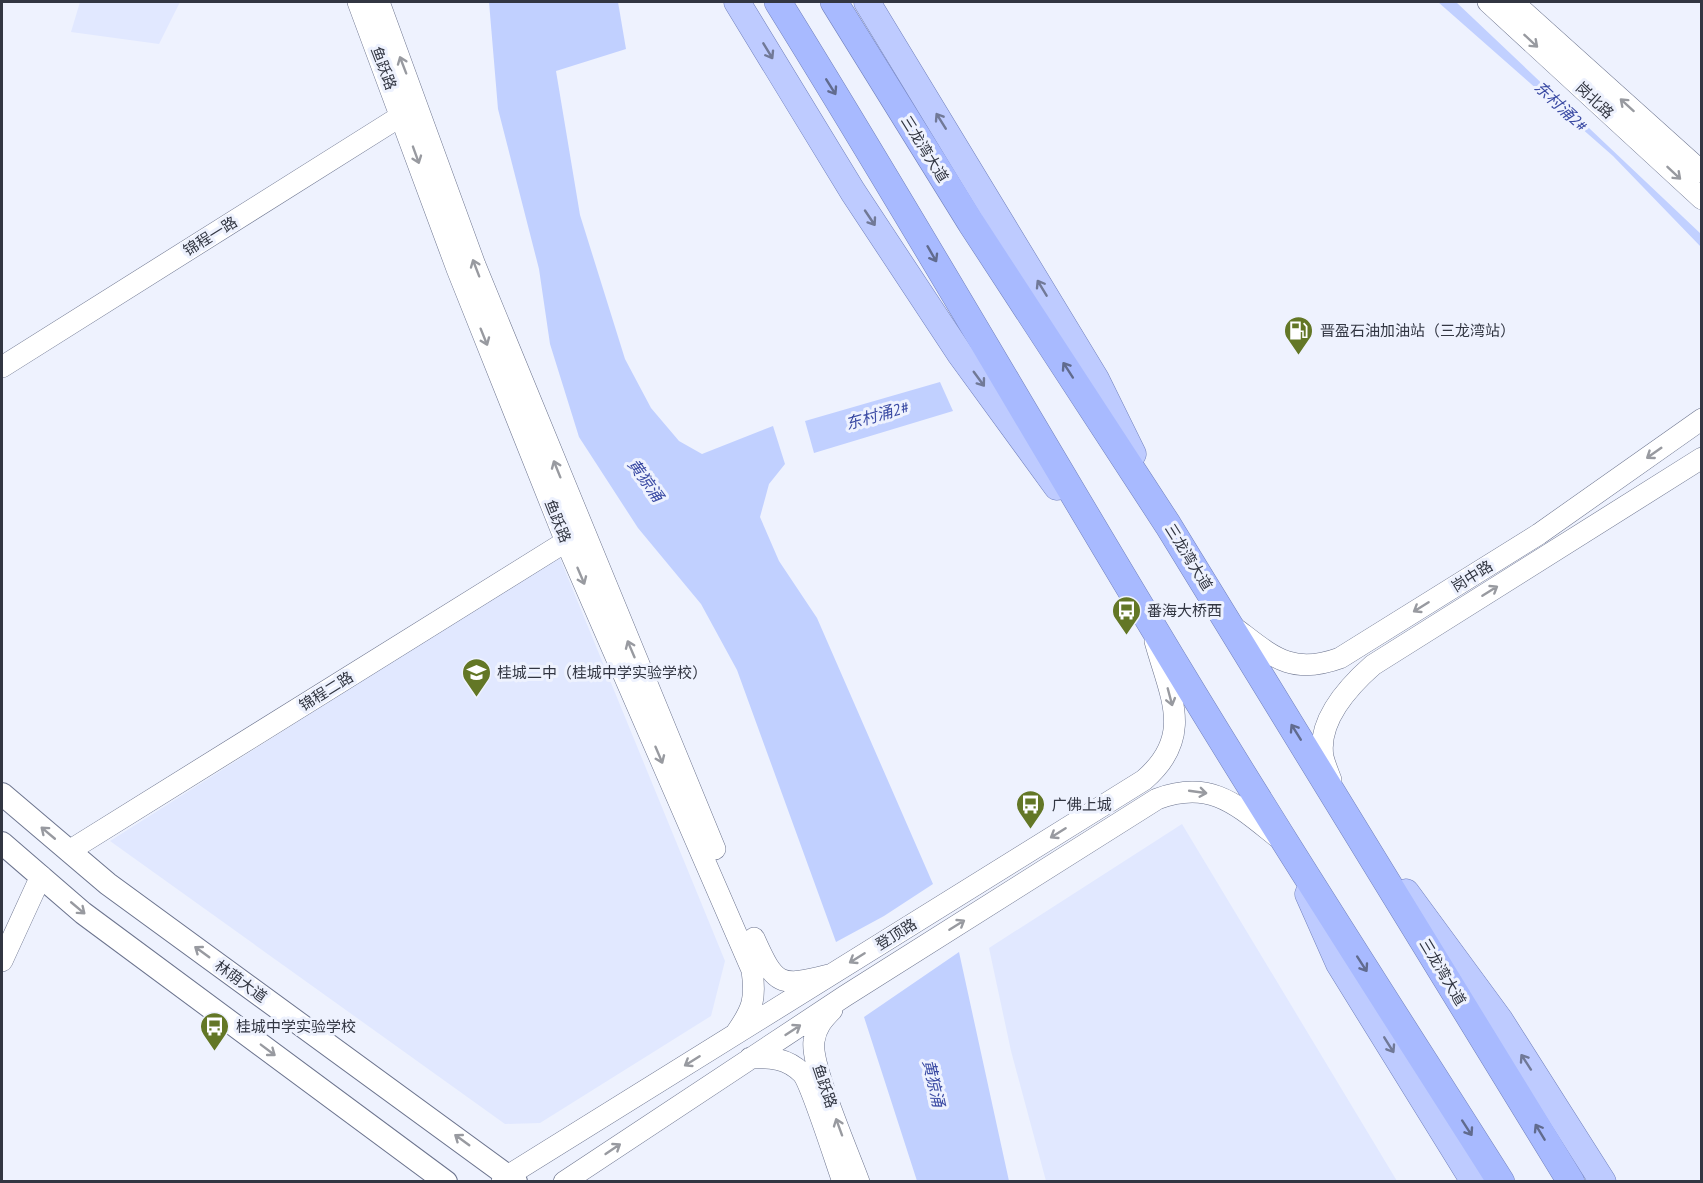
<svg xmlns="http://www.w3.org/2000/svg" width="1703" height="1183" viewBox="0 0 1703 1183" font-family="'PT Sans','Noto Sans SC',sans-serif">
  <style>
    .built { fill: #e1e8ff }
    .water { fill: #c1d0ff }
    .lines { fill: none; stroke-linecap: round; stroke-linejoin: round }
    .tertiary-casing { stroke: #6c748e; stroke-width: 22 }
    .secondary-casing { stroke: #6c748e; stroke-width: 24 }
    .primary-casing { stroke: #7181bd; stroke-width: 27 }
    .trunk-casing { stroke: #7181bd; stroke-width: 28 }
    .tertiary { stroke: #fff; stroke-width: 21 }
    .secondary { stroke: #fff; stroke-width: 22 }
    .primary { stroke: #becbff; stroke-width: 26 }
    .trunk { stroke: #a8baff; stroke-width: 27 }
    .oneway { stroke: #989aa0 }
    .oneway2 { stroke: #717997 }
    .oneway3 { stroke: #616b8e }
    .labels { text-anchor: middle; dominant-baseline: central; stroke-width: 6; stroke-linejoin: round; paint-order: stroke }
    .street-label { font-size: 15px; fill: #323642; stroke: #eef2fe }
    .poi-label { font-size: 15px; fill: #323642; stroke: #eef2fe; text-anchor: start }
    .water-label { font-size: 16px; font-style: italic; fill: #3b4ba4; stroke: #eef2fe }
  </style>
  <rect width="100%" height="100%" fill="#eef2fe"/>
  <path class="built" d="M 80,2 L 180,2 L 159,44 L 71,32 Z
    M 559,556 L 725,961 L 711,1016 L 540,1123 L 505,1124 L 110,841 Z
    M 1182,824 L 1397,1181 L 1398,1181 L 1046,1181 L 1011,1051 L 989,948 Z"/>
  <path class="water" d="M 489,2 L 618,2 L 626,49 L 556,71 L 580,215 L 625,359 L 651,408 L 679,441 L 702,454 L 773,426 L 785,464 L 769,484 L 760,517 L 779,561 L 817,618 L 933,884 L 884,916 L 836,942 L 737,670 L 701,604 L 638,528 L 579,437 L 550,344 L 539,269 L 498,109 Z
    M 1438,2 L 1456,2 L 1701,234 L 1701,247 L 1613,156 Z
    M 940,382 L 953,411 L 814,453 L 805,421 Z
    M 959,952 L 1009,1181 L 917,1181 L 864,1017 Z"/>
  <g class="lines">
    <defs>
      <path id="tertiary" d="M 358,2 L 457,269 L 566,542 L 752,970 C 756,999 753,1009 736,1033
        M 379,2 L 475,265 L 715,849
        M 1488,2 L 1702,199
        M 1513,2 L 1702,172
        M 2,367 L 412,109
        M 1235,628 C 1272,656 1291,676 1340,658 L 1539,534 L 1702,419
        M 1331,780 C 1328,772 1325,765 1323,757 C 1317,721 1349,686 1373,665 L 1702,458
        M 69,851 L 578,534
        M 754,938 C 775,985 779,988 829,975
        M 2,961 L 41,876
        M 832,1010 C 823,1019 816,1027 814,1041 C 810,1065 849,1154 859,1182
        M 750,1058 C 770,1057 787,1058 802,1073 C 811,1083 836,1163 843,1182
        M 502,1182 L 509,1175 L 1144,780 C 1195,736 1170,696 1155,641
        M 564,1182 L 845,996 L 1157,799 C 1210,779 1236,804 1276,836"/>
      <path id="secondary" d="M 2,794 L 108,884 L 516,1182
        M 2,843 L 83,913 L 446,1182"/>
      <path id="primary" d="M 737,2 L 853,192 L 960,354 L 1057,487
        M 867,2 L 1096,379 L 1133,454
        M 1406,892 L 1500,1020 L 1603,1182
        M 1308,894 L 1339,964 L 1474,1182"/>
      <path id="trunk" d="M 778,2 C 905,206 1025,415 1150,622 C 1263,811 1383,996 1501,1182
        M 834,2 L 971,223 L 1168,525 L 1571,1182"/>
    </defs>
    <use href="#tertiary" class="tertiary-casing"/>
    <use href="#secondary" class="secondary-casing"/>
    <use href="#primary" class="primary-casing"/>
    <use href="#trunk" class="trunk-casing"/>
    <use href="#tertiary" class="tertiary"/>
    <use href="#secondary" class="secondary"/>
    <use href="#primary" class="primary"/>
    <use href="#trunk" class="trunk"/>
  </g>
  <defs><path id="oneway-shaft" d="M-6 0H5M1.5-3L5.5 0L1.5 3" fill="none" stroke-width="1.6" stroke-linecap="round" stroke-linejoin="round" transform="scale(1.5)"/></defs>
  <g class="oneway">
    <use href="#oneway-shaft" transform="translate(1531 41) rotate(43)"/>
    <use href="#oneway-shaft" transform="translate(403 65) rotate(-111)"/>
    <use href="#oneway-shaft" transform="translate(1627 105) rotate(-138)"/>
    <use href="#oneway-shaft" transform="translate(416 155) rotate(70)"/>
    <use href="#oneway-shaft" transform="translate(1674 173) rotate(43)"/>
    <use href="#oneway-shaft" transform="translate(476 268) rotate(-111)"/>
    <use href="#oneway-shaft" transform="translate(484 337) rotate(68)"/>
    <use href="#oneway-shaft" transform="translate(1654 453) rotate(145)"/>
    <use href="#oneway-shaft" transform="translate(557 469) rotate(-112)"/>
    <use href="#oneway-shaft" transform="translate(581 576) rotate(67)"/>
    <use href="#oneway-shaft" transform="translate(1490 591) rotate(-32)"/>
    <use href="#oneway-shaft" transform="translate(1421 607) rotate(148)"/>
    <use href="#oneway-shaft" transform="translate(631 649) rotate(-113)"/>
    <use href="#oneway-shaft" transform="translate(1170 697) rotate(75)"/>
    <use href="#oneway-shaft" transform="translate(659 755) rotate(67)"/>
    <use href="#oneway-shaft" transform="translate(1198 792) rotate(8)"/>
    <use href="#oneway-shaft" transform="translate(48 833) rotate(-140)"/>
    <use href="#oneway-shaft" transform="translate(1058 833) rotate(148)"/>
    <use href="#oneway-shaft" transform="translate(78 908) rotate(40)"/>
    <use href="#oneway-shaft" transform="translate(957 925) rotate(-32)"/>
    <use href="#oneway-shaft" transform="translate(202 952) rotate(-144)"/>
    <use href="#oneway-shaft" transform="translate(857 958) rotate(148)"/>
    <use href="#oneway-shaft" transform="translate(793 1030) rotate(-33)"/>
    <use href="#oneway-shaft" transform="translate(268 1050) rotate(37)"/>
    <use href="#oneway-shaft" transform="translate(692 1061) rotate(148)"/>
    <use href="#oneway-shaft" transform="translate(839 1127) rotate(-110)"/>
    <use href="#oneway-shaft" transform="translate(462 1140) rotate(-144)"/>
    <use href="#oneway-shaft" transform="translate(613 1149) rotate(-34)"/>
  </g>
  <g class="oneway2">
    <use href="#oneway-shaft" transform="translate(768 51) rotate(59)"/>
    <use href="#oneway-shaft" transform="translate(941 121) rotate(-122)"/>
    <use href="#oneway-shaft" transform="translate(870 218) rotate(56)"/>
    <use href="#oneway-shaft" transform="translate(1042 288) rotate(-121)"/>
    <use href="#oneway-shaft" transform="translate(979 379) rotate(54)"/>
    <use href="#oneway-shaft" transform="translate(1389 1045) rotate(58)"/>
    <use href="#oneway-shaft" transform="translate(1526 1062) rotate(-123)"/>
  </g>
  <g class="oneway3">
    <use href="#oneway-shaft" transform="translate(831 87) rotate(58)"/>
    <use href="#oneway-shaft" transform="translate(932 254) rotate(60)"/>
    <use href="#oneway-shaft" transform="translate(1068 370) rotate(-123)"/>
    <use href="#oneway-shaft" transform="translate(1296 732) rotate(-122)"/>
    <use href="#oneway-shaft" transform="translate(1362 964) rotate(57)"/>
    <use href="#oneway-shaft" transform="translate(1467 1128) rotate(57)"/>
    <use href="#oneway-shaft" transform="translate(1540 1132) rotate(-121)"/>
  </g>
  <defs>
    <symbol id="fuel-pin" viewBox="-11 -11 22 30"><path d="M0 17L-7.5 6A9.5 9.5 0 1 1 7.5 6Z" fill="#637726" stroke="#eef2fe"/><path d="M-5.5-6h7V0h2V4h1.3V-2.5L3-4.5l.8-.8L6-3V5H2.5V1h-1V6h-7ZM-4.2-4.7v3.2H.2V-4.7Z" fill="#fff"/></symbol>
    <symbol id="bus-pin" viewBox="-11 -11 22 30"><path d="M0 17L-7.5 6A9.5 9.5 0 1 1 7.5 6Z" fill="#637726" stroke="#eef2fe"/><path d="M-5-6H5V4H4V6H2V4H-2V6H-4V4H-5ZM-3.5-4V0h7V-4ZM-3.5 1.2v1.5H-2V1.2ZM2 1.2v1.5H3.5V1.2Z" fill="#fff"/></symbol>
    <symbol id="school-pin" viewBox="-11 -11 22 30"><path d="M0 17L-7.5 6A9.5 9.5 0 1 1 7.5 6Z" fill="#637726" stroke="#eef2fe"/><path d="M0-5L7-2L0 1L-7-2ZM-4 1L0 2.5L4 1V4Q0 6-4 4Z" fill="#fff"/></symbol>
  </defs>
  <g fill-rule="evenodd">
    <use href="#fuel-pin" x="1282" y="314" width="33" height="45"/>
    <use href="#bus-pin" x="1110" y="594" width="33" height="45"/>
    <use href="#school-pin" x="460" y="656" width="33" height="45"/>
    <use href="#bus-pin" x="1014" y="788" width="33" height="45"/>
    <use href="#bus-pin" x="198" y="1010" width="33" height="45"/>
  </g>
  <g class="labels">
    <g class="street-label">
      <text transform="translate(384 68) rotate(69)">鱼跃路</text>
      <text transform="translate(1595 100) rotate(43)">岗北路</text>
      <text transform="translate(925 149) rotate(58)">三龙湾大道</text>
      <text transform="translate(210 236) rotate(-32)">锦程一路</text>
      <text transform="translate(558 521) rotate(68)">鱼跃路</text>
      <text transform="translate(1189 557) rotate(58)">三龙湾大道</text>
      <text transform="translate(1472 576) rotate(-32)">岗中路</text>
      <text transform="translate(326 691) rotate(-32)">锦程二路</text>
      <text transform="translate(896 934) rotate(-32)">登顶路</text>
      <text transform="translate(1443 972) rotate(59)">三龙湾大道</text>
      <text transform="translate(241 981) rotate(36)">林荫大道</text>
      <text transform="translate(825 1086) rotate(71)">鱼跃路</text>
    </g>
    <g class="poi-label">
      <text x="1320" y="330">晋盈石油加油站（三龙湾站）</text>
      <text x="1147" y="610">番海大桥西</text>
      <text x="497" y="672">桂城二中（桂城中学实验学校）</text>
      <text x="1052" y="804">广佛上城</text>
      <text x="236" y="1026">桂城中学实验学校</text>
    </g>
    <g class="water-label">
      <text transform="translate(1561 106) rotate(43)">东村涌2#</text>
      <text transform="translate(877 415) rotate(-16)">东村涌2#</text>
      <text transform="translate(646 480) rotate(54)">黄猄涌</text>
      <text transform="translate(934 1083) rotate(77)">黄猄涌</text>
    </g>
  </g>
  <rect width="1703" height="1183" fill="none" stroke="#323642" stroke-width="6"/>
</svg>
